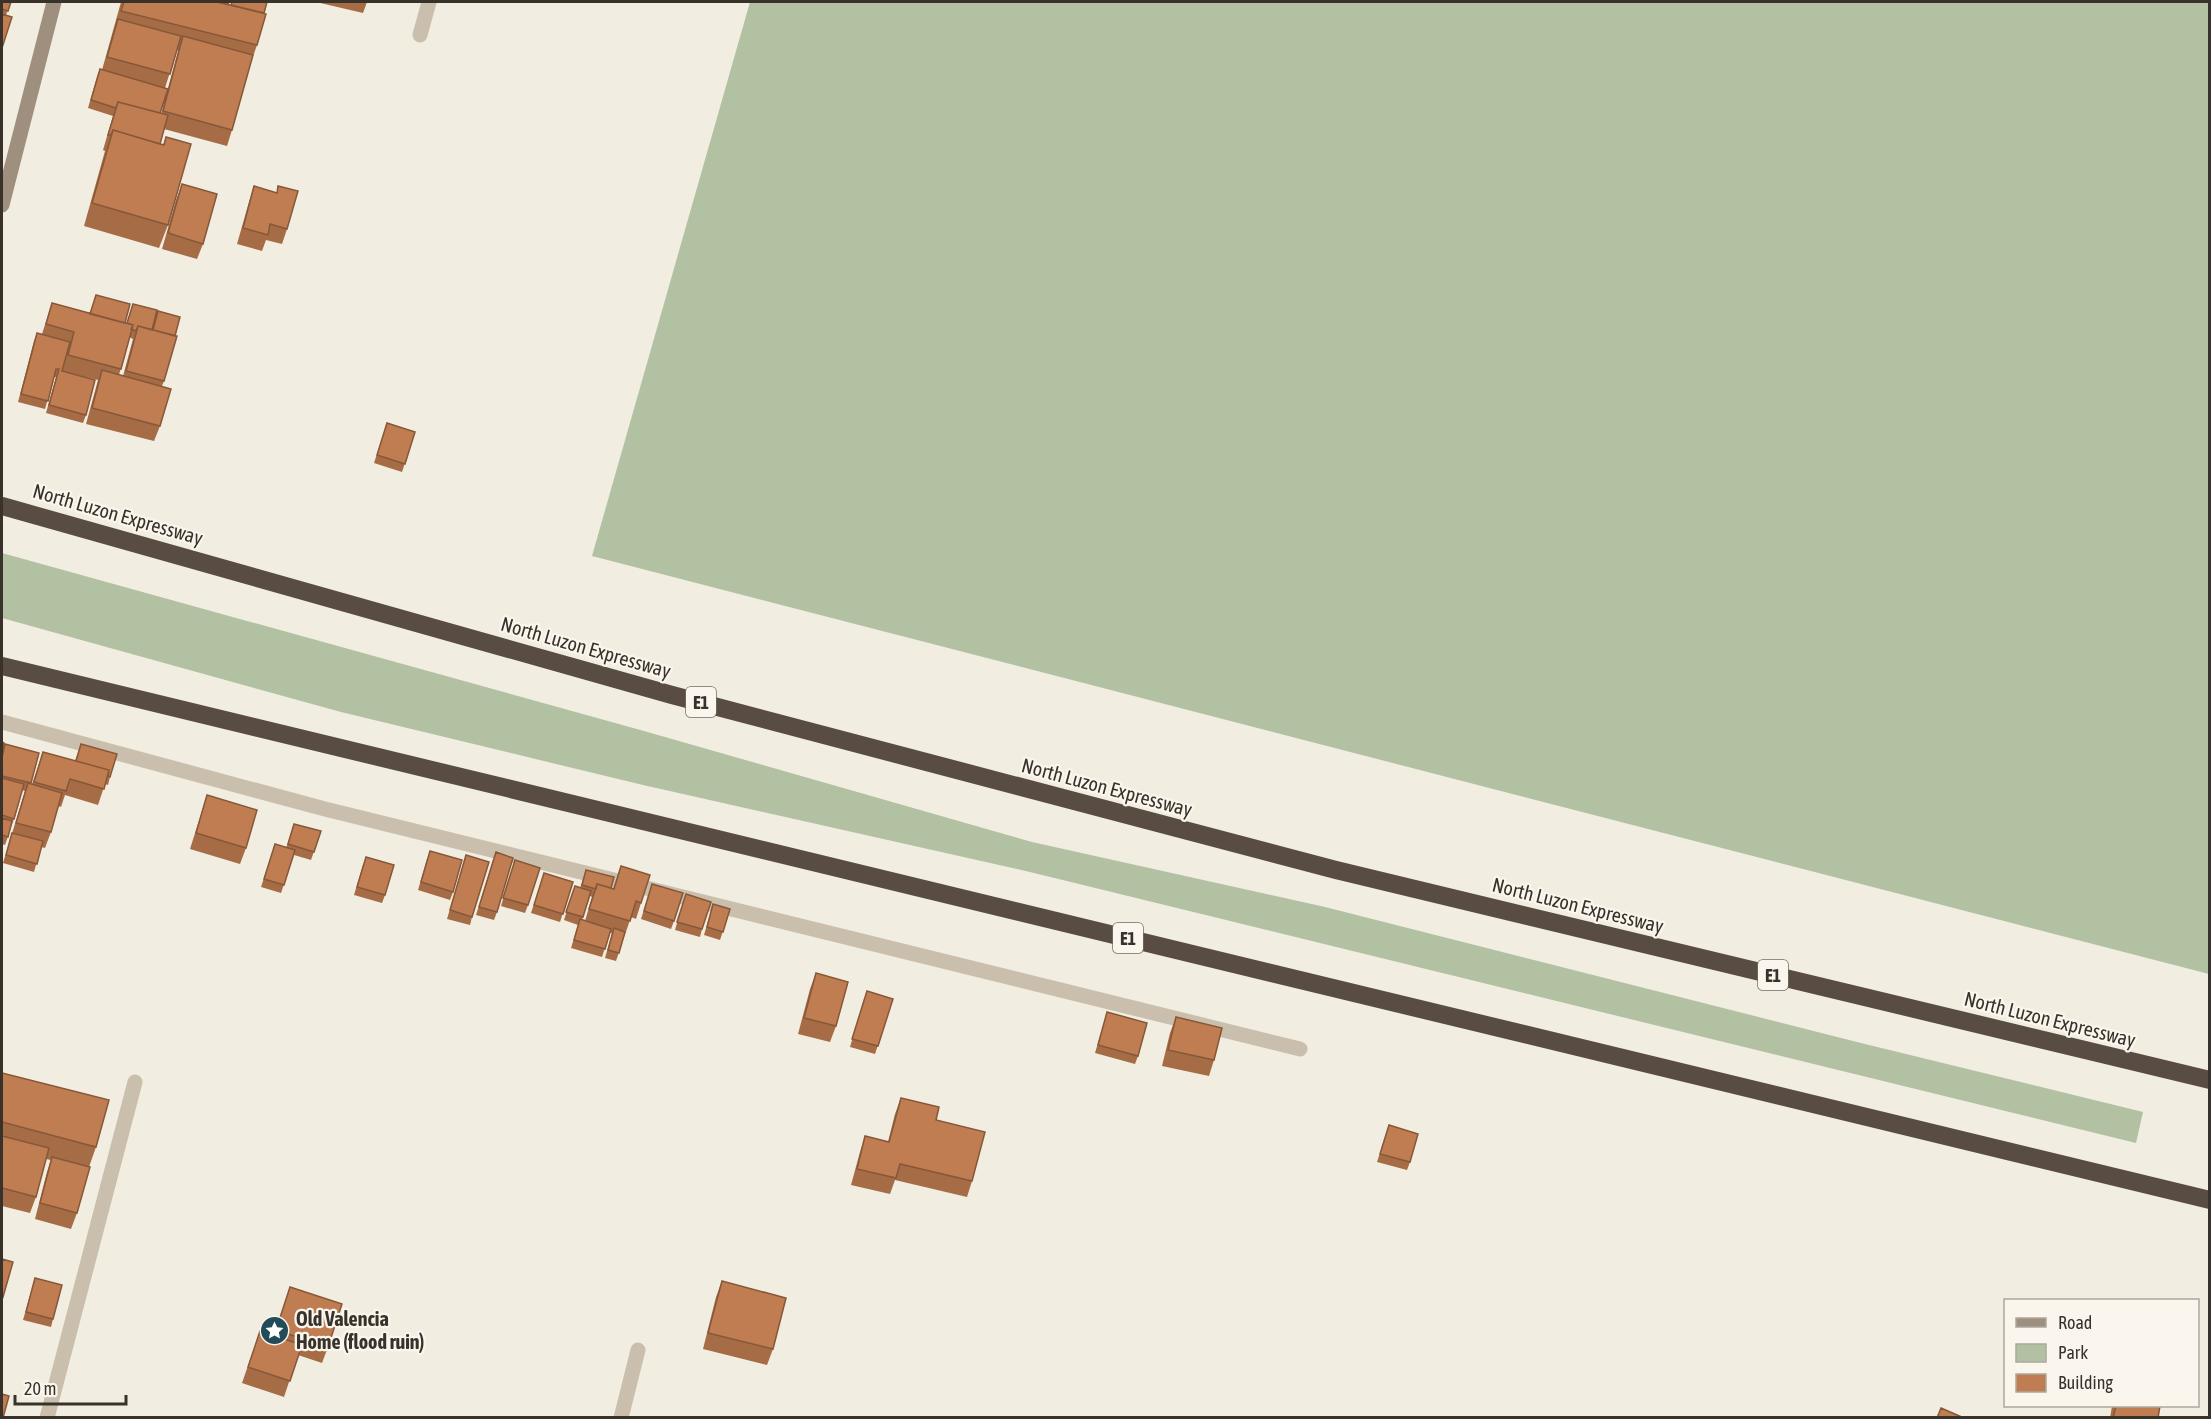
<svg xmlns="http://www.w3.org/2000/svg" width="2211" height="1419" viewBox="0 0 2211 1419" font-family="'Asap Condensed',sans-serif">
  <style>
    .green { fill: #b1c1a1 }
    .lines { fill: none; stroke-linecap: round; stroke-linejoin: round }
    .minor { stroke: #cabfad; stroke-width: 15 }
    .secondary { stroke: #9e8f7e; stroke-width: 15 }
    .motorway { stroke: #594d43; stroke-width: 18 }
    .wall { fill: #a56c46; fill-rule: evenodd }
    .building { fill: #c07d51; stroke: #865839; stroke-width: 1.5 }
    .labels { text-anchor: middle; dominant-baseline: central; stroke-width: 4.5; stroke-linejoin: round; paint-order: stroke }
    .shield { fill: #faf6ed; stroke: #736d65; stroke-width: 1.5 }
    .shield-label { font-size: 18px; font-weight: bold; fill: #39322b }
    .street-label { font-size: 20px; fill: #39322b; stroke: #faf6ed }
    .poi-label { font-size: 20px; font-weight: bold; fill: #39322b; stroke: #faf6ed; text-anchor: start }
  </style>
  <rect width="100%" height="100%" fill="#f2ede1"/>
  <path class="green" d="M 750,2 L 2209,2 L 2209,974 L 592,556 Z
    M 2,553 L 644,731 L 1032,842 L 1325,907 L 1865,1044 L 2143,1112 L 2136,1143 L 1030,872 L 643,785 L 341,712 L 2,618 Z"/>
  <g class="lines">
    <path class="minor" d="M 420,35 L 429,2
      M 2,722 L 325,809 L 1300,1049
      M 47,1418 L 135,1082
      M 621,1418 L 638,1350"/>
    <path class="secondary" d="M 2,205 L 54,2"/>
    <path class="motorway" d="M 2,506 L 672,695 L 1336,870 L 2210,1080
      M 2,666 L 2210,1200"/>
  </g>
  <path class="wall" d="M 2,2 L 11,2 L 6,15 L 2,48 Z
    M 121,2 L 229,2 L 228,4 L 231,5 L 232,2 L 267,2 L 257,45 L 249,68 L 232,130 L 227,146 L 164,129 L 160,144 L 163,145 L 166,137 L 168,225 L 159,248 L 84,226 L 105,151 L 103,150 L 113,116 L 88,108 L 97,77 L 100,69 L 102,70 ZM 177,50 L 178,51 L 161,114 L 160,113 L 165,88 Z
    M 316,2 L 367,2 L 363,13 Z
    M 182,184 L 203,244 L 197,259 L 162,249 L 176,200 Z
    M 254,186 L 287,229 L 282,244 L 266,240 L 262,251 L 237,244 L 249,202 Z
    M 96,295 L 125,323 L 127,323 L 133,304 L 152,330 L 158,311 L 164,381 L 162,386 L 160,426 L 154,441 L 86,424 L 98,380 L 69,373 L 86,415 L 83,423 L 46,413 L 56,377 L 54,377 L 45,409 L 18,402 L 34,341 L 37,333 L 42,334 L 52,303 L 90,313 ZM 129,337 L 133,339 L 123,376 L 119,375 Z
    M 387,423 L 415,432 L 402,472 L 374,463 Z
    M 5,744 L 31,784 L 32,784 L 43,752 L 75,761 L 81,744 L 110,777 L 108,785 L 105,784 L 98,805 L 65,795 L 61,807 L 58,806 L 51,832 L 45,848 L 41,847 L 34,872 L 3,863 L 25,791 L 22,790 L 14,819 L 5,845 L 2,844 L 2,756 Z
    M 207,795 L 246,848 L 240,864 L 190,849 Z
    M 294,824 L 321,831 L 311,860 L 294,855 L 281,893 L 261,887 L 275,844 L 286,848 Z
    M 466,855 L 472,917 L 470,925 L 447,919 Z
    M 427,859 L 453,892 L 450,900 L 418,890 Z
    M 493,860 L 497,912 L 494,920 L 476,915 Z
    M 515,860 L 528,905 L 525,913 L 501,906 Z
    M 363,865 L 385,895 L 382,903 L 354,895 Z
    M 621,866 L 641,903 L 636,919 L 631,917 L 616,961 L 605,958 L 612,933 L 610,933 L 602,957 L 571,948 L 578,925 L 564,920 L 572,894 L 580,888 L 586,870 L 613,889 ZM 590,896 L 592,897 L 585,921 L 582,920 Z
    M 544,873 L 573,882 L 560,922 L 531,913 Z
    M 652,884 L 674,921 L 671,929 L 641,919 Z
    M 683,902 L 702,929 L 700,937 L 675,930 Z
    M 713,904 L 730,909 L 720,940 L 704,935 Z
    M 816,973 L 836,1026 L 830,1042 L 798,1034 L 810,989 Z
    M 864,999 L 893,999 L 875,1054 L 850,1047 Z
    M 1107,1012 L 1138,1056 L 1135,1064 L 1095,1053 Z
    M 1176,1017 L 1214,1060 L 1209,1076 L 1162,1066 L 1170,1033 Z
    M 2,1073 L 96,1147 L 89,1167 L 77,1213 L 71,1229 L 35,1219 L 47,1172 L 51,1160 L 46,1159 L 36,1197 L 30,1213 L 2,1206 Z
    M 901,1098 L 936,1120 L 972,1181 L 967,1197 L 895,1180 L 890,1194 L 851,1185 L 860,1152 L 865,1136 L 888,1142 L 895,1114 Z
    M 1386,1134 L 1410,1162 L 1407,1170 L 1377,1162 Z
    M 35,1278 L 53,1319 L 51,1327 L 23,1320 Z
    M 722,1281 L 773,1349 L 767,1365 L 703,1349 L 716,1297 Z
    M 290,1287 L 328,1347 L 322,1363 L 298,1355 L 284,1397 L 242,1383 L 260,1331 L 274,1336 Z
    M 2112,1406 L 2160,1406 L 2158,1418 L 2110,1418 Z"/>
  <path class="building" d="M 2,2 L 11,2 L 8,11 L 2,9 Z
    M 124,2 L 217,2 L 266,14 L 257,45 L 121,11 Z
    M 217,2 L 229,2 L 228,4 Z
    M 232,2 L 267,2 L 264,13 L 231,5 Z
    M 2,14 L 12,17 L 2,48 Z
    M 118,19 L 181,36 L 170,74 L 107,57 Z
    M 183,36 L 253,55 L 232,130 L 163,111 Z
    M 100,69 L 168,89 L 160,113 L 118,102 L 116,108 L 91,100 Z
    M 118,102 L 168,115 L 160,144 L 113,130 L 111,135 L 108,135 Z
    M 113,130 L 164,145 L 166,137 L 191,144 L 168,225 L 92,203 Z
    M 182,184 L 217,194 L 203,244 L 168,233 Z
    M 254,186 L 277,193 L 278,186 L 298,191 L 287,229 L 270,224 L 268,235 L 243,228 Z
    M 96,295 L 130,304 L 125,323 L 90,314 Z
    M 52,303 L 133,325 L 121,369 L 68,355 L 74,332 L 46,324 Z
    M 133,304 L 157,310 L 152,330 L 138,326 L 136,331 L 131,329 L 133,325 L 127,323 Z
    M 158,311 L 180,317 L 175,336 L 153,330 Z
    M 138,326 L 177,336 L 164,381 L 126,371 Z
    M 37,333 L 70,342 L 62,371 L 95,380 L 86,415 L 49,405 L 59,369 L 56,369 L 48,401 L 21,394 Z
    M 102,370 L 171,389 L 160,426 L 92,408 Z
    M 387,423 L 415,432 L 405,464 L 377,455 Z
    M 2,742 L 4,743 L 2,752 Z
    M 5,744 L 39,753 L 31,783 L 2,776 L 2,758 Z
    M 81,744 L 117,754 L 110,777 L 108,776 L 109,770 L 76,761 Z
    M 43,752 L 109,770 L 104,789 L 70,779 L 66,791 L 34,782 Z
    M 2,778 L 24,784 L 14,819 L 2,815 Z
    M 28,783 L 62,793 L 51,832 L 16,823 Z
    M 207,795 L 257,810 L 246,848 L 196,833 Z
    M 2,818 L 12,821 L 8,837 L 2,835 Z
    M 294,824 L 321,831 L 314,852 L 288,844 Z
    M 12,833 L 43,841 L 37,864 L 6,855 Z
    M 275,844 L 295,850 L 284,885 L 264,879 Z
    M 430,851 L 462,860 L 453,892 L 421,882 Z
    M 496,852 L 513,858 L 497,912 L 479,907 Z
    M 466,855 L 489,862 L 472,917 L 450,910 Z
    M 366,857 L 394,865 L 385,895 L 357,887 Z
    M 515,860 L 540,868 L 528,905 L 503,898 Z
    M 621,866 L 650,875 L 641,903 L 636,901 L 630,921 L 589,909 L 597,884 L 614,889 Z
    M 586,870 L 614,877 L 611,888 L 597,884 L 596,889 L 582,885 Z
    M 544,873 L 573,882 L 563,914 L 534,905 Z
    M 652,884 L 683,893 L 674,921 L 644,911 Z
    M 575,886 L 591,891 L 583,917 L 566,912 Z
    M 686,894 L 711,902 L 702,929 L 677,922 Z
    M 713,904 L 730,909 L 723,932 L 707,927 Z
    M 580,919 L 611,929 L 605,949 L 574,940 Z
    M 614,928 L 625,932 L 619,953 L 608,950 Z
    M 816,973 L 848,982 L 836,1026 L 804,1018 Z
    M 867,991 L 893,999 L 878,1046 L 852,1039 Z
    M 1107,1012 L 1147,1023 L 1138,1056 L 1098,1045 Z
    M 1176,1017 L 1222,1028 L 1214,1060 L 1168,1050 Z
    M 2,1073 L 109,1100 L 96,1147 L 2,1122 Z
    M 901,1098 L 939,1107 L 936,1120 L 985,1132 L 972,1181 L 900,1164 L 896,1178 L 857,1169 L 865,1136 L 889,1142 Z
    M 1389,1125 L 1418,1134 L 1410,1162 L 1380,1154 Z
    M 2,1136 L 49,1148 L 36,1197 L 2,1188 Z
    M 52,1157 L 90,1167 L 77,1213 L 40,1203 Z
    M 2,1259 L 13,1262 L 3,1297 L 2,1296 Z
    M 35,1278 L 62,1285 L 53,1319 L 26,1312 Z
    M 722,1281 L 786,1298 L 773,1349 L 708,1333 Z
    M 290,1287 L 342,1304 L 328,1347 L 276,1330 Z
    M 260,1331 L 302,1345 L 290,1381 L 248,1367 Z
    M 2,1394 L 9,1396 L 3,1418 L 2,1418 Z
    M 2116,1406 L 2160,1406 L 2158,1418 L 2113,1418 Z
    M 1941,1408 L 1964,1418 L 1937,1418 Z"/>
  <defs>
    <symbol id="sight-disc" viewBox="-11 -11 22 22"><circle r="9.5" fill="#224c59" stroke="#faf6ed"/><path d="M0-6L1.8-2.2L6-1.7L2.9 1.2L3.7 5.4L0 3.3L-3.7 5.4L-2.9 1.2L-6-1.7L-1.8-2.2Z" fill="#fff"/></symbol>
  </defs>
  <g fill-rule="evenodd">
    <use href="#sight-disc" x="258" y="1314" width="33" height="33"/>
  </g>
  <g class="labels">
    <g class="shield">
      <rect x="686" y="687" width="30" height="30" rx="4.5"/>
      <rect x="1113" y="923" width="30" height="30" rx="4.5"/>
      <rect x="1758" y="960" width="30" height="30" rx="4.5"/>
    </g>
    <g class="shield-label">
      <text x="701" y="702">E1</text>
      <text x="1128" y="938">E1</text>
      <text x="1773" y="975">E1</text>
    </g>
    <g class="street-label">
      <text transform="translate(118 514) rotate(16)">North Luzon Expressway</text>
      <text transform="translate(586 647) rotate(16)">North Luzon Expressway</text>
      <text transform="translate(1107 787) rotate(15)">North Luzon Expressway</text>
      <text transform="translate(1578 905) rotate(14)">North Luzon Expressway</text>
      <text transform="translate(2050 1019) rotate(14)">North Luzon Expressway</text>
    </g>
    <g class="poi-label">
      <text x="296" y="1318">Old Valencia<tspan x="296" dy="23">Home (flood ruin)</tspan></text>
    </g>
  </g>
  <rect width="2211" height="1419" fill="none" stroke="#39322b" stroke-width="6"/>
  <rect x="2004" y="1299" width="195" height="108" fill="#faf6ed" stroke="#ada89f" stroke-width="1.5"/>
  <rect x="2016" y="1318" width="30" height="9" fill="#9e8f7e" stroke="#ada89f" stroke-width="1.5"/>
  <text x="2058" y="1329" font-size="18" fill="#39322b">Road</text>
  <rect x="2016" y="1344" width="30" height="18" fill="#b1c1a1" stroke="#ada89f" stroke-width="1.5"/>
  <text x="2058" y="1359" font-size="18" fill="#39322b">Park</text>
  <rect x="2016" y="1374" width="30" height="18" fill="#c07d51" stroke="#ada89f" stroke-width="1.5"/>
  <text x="2058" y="1389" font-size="18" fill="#39322b">Building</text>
  <path d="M15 1395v9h111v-9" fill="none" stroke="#39322b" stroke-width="3"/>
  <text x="24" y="1395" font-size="18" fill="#39322b" stroke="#faf6ed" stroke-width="4.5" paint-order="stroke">20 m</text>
</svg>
